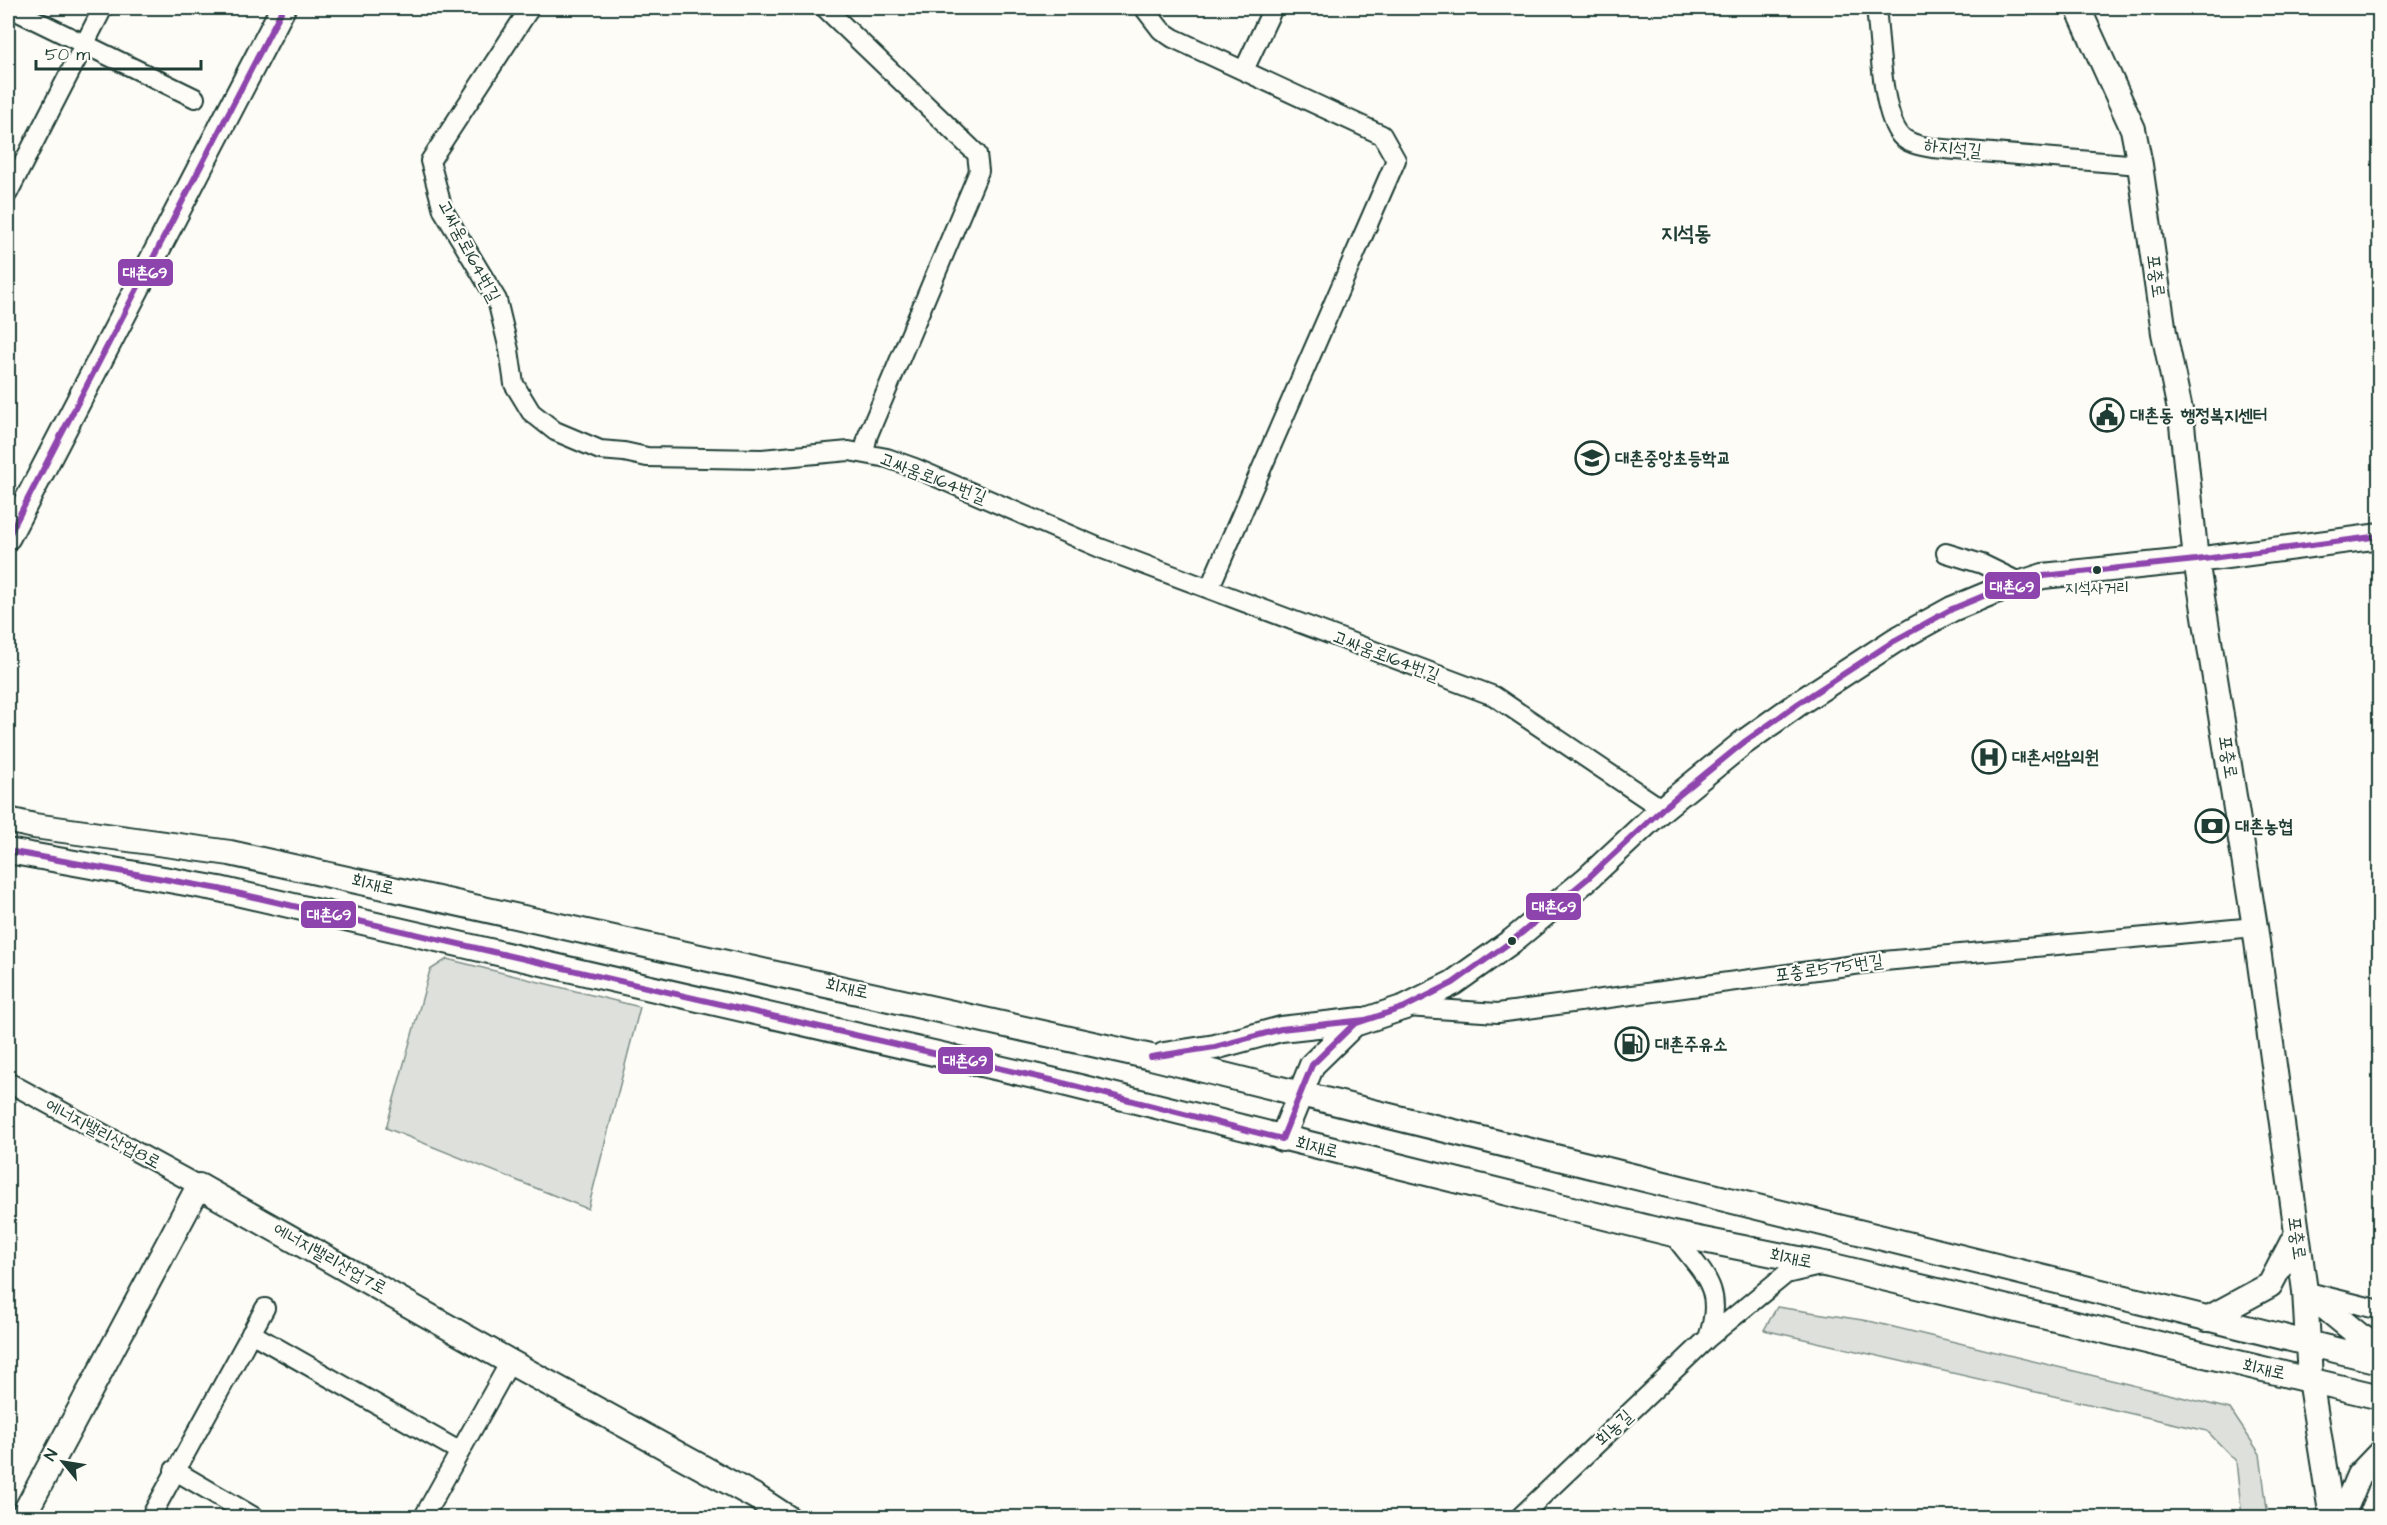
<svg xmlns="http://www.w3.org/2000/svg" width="2387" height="1525" viewBox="0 0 2387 1525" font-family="'Architects Daughter','Poor Story',sans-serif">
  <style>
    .green { fill: #dde0db; stroke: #7e8e88; stroke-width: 1.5 }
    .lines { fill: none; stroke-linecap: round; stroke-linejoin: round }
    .street-casing { stroke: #1f3d34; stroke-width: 22 }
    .secondary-casing { stroke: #1f3d34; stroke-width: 28 }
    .street { stroke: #fdfcf7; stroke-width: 18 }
    .secondary { stroke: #fdfcf7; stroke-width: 24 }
    .bus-1-casing { stroke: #fdfcf7; stroke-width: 10 }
    .bus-1 { stroke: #8e44ad; stroke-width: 6 }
    .bus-dot { fill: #1f3d34; stroke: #fdfcf7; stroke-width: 2 }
    .labels { text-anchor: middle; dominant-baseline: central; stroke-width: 4.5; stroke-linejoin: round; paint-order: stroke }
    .bus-label { font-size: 16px; fill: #1f3d34; stroke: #fdfcf7 }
    .street-label { font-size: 18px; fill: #1f3d34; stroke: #fdfcf7 }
    .poi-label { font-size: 18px; font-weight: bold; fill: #1f3d34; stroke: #fdfcf7; text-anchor: start }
    .quarter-label { font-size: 21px; font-weight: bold; fill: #1f3d34; stroke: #fdfcf7 }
    .line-badge { stroke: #fdfcf7; stroke-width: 2 }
    .badge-label { font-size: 16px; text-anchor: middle; font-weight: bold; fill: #fff }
  </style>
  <rect width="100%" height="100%" fill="#fdfcf7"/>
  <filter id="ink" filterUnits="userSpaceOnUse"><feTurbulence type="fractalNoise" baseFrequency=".0167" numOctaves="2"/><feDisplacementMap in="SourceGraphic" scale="12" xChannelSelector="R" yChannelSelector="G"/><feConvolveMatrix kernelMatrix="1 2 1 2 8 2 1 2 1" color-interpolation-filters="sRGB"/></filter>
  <g filter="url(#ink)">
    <path class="green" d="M 447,959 L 640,1007 L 588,1209 L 386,1128 L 430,970 Z
      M 1777,1307 L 1869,1321 L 2230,1409 L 2260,1454 L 2268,1517 L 2242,1517 L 2236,1461 L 2207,1431 L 1764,1330 Z"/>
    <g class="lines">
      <defs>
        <path id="street" d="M 10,8 L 195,98
          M 530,8 L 430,161 L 443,210 L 497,300 L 509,350 L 514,384 L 531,412 L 555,431 L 600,450 L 624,452 L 647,457 L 762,459 L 849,451 L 887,458 L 915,468 L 1100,548 L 1494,696 L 1662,809
          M 825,8 L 977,154 L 979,171 L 868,435 L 864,452
          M 1144,8 L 1161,30 L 1173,38 L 1382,135 L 1396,160 L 1209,589
          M 1876,8 C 1880,39 1881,114 1901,136 C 1908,144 1922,146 1932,148 L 2140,165
          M 1244,70 L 1273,8
          M 8,193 L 103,8
          M 1946,553 L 1982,564 L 2021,583
          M 1406,1007 L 1498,1013 L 1884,961 L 2255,927
          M 8,1082 L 199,1186
          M 1673,1234 C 1701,1273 1726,1286 1708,1338 L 1786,1274 L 1820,1266
          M 2312,1293 L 2380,1310
          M 251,1333 L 459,1451
          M 174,1470 L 256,1518
          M 150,1518 L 265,1308
          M 423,1518 L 510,1362
          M 1519,1518 L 1708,1338"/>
        <path id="secondary" d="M 2078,8 L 2133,129 L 2140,165 L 2164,333 L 2181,415 L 2196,560 L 2255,927 L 2305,1291 L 2310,1379 L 2332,1518
          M 8,537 L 283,8
          M 8,820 L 34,826 L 230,853 L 1151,1057 L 2380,1361
          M 8,851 L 219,889 L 1051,1080 L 1673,1234 L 1829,1265 L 2380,1397
          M 1164,1055 L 1215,1047 L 1281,1029 L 1362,1020
          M 1282,1139 L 1312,1065 L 1354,1024 L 1405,1007 L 1453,983 L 1512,941 L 1587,879 L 1662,809 L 1743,743 L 1799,703 L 1894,641 L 1952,609 L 1993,592 L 2043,576 L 2196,560 L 2380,536
          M 2305,1291 L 2360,1336 L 2380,1348
          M 2207,1319 L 2270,1285 L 2296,1235
          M 22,1518 L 199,1186 L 510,1362 L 756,1497 L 788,1518
          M 2341,1518 L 2359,1475 L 2380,1453"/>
      </defs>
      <use href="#street" class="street-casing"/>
      <use href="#secondary" class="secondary-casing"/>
      <use href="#street" class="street"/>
      <use href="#secondary" class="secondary"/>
      <defs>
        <path id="bus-1" d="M 8,537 L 283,8
          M 8,851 L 219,889 L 1051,1080 L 1282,1139 L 1312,1065 L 1354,1024 L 1405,1007 L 1453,983 L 1512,941 L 1587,879 L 1662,809 L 1743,743 L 1799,703 L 1894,641 L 1952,609 L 1993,592 L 2043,576 L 2196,560 L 2380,536
          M 1151,1057 L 1215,1047 L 1281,1029 L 1365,1020 L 1375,1017"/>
      </defs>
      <use href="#bus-1" class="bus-1-casing"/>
      <use href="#bus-1" class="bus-1"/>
    </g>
  </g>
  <defs>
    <symbol id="civic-ring" viewBox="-11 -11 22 22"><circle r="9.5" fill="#fdfcf7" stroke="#1f3d34" stroke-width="1.5"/><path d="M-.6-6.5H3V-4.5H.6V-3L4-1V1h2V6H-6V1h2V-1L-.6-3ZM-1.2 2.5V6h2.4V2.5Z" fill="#1f3d34"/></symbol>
    <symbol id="school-ring" viewBox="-11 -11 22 22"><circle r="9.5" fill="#fdfcf7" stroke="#1f3d34" stroke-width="1.5"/><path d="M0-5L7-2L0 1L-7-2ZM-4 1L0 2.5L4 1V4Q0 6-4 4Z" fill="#1f3d34"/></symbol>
    <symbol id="hospital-ring" viewBox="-11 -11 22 22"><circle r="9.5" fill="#fdfcf7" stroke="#1f3d34" stroke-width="1.5"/><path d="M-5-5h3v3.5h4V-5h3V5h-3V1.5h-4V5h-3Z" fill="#1f3d34"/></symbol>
    <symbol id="bank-ring" viewBox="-11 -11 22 22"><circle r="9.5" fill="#fdfcf7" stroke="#1f3d34" stroke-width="1.5"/><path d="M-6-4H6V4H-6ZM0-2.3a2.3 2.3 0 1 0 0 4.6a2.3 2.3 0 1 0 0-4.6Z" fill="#1f3d34"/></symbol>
    <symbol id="fuel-ring" viewBox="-11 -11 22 22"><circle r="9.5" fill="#fdfcf7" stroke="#1f3d34" stroke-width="1.5"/><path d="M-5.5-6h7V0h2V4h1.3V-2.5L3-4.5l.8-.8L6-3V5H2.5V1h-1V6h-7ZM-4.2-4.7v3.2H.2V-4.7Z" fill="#1f3d34"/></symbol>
  </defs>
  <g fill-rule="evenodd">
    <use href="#civic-ring" x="2088" y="396" width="38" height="38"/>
    <use href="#school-ring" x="1573" y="439" width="38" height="38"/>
    <use href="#hospital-ring" x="1970" y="738" width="38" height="38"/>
    <use href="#bank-ring" x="2193" y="807" width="38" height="38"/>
    <use href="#fuel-ring" x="1613" y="1025" width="38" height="38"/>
  </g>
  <g class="bus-dot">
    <circle cx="2097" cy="570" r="5"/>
    <circle cx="1512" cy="941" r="5"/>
  </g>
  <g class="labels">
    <g class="bus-label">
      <text x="2097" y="588">지석사거리</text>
    </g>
    <g class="street-label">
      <text transform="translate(1953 148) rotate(6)">하지석길</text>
      <text transform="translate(469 251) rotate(62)">고싸움로164번길</text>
      <text transform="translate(2156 276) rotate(82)">포충로</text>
      <text transform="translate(933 478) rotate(21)">고싸움로164번길</text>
      <text transform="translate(1386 656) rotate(21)">고싸움로164번길</text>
      <text transform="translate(2228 757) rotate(81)">포충로</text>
      <text transform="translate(373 884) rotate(12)">회재로</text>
      <text transform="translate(1829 968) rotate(-8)">포충로575번길</text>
      <text transform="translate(847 988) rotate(12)">회재로</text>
      <text transform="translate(103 1134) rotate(28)">에너지밸리산업8로</text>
      <text transform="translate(1317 1147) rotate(14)">회재로</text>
      <text transform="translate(2297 1238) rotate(82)">포충로</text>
      <text transform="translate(1791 1258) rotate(11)">회재로</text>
      <text transform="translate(330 1259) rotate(29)">에너지밸리산업7로</text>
      <text transform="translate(2264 1369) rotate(12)">회재로</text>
      <text transform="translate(1614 1428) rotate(-43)">회농길</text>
    </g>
    <g class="poi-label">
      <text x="2130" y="415">대촌동 행정복지센터</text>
      <text x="1615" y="458">대촌중앙초등학교</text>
      <text x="2012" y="757">대촌서암의원</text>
      <text x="2235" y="826">대촌농협</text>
      <text x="1655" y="1044">대촌주유소</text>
    </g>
    <g class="quarter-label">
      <text x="1686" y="233">지석동</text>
    </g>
  </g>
  <g class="line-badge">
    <rect x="117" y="258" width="57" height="29" rx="6" fill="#8e44ad"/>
    <rect x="1984" y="571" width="57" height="29" rx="6" fill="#8e44ad"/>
    <rect x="1525" y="892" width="57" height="29" rx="6" fill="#8e44ad"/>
    <rect x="300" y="900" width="57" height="29" rx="6" fill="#8e44ad"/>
    <rect x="937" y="1046" width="57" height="29" rx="6" fill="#8e44ad"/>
  </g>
  <g class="badge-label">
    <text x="145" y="278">대촌69</text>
    <text x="2012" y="592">대촌69</text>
    <text x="1554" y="912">대촌69</text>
    <text x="329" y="920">대촌69</text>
    <text x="965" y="1066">대촌69</text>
  </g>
  <rect width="2387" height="1525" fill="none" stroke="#fdfcf7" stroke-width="30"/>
  <rect x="15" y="15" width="2357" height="1495" fill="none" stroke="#1f3d34" stroke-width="2" filter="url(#ink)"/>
  <g transform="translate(63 1462) rotate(300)" stroke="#fdfcf7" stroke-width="4.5" paint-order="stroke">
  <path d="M0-4.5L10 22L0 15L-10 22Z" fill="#1f3d34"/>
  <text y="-9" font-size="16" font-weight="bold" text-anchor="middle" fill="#1f3d34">N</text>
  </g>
  <path d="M36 60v9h165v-9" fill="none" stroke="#1f3d34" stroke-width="3"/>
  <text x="45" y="60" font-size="18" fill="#1f3d34" stroke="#fdfcf7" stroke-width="4.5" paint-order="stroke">50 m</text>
</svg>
